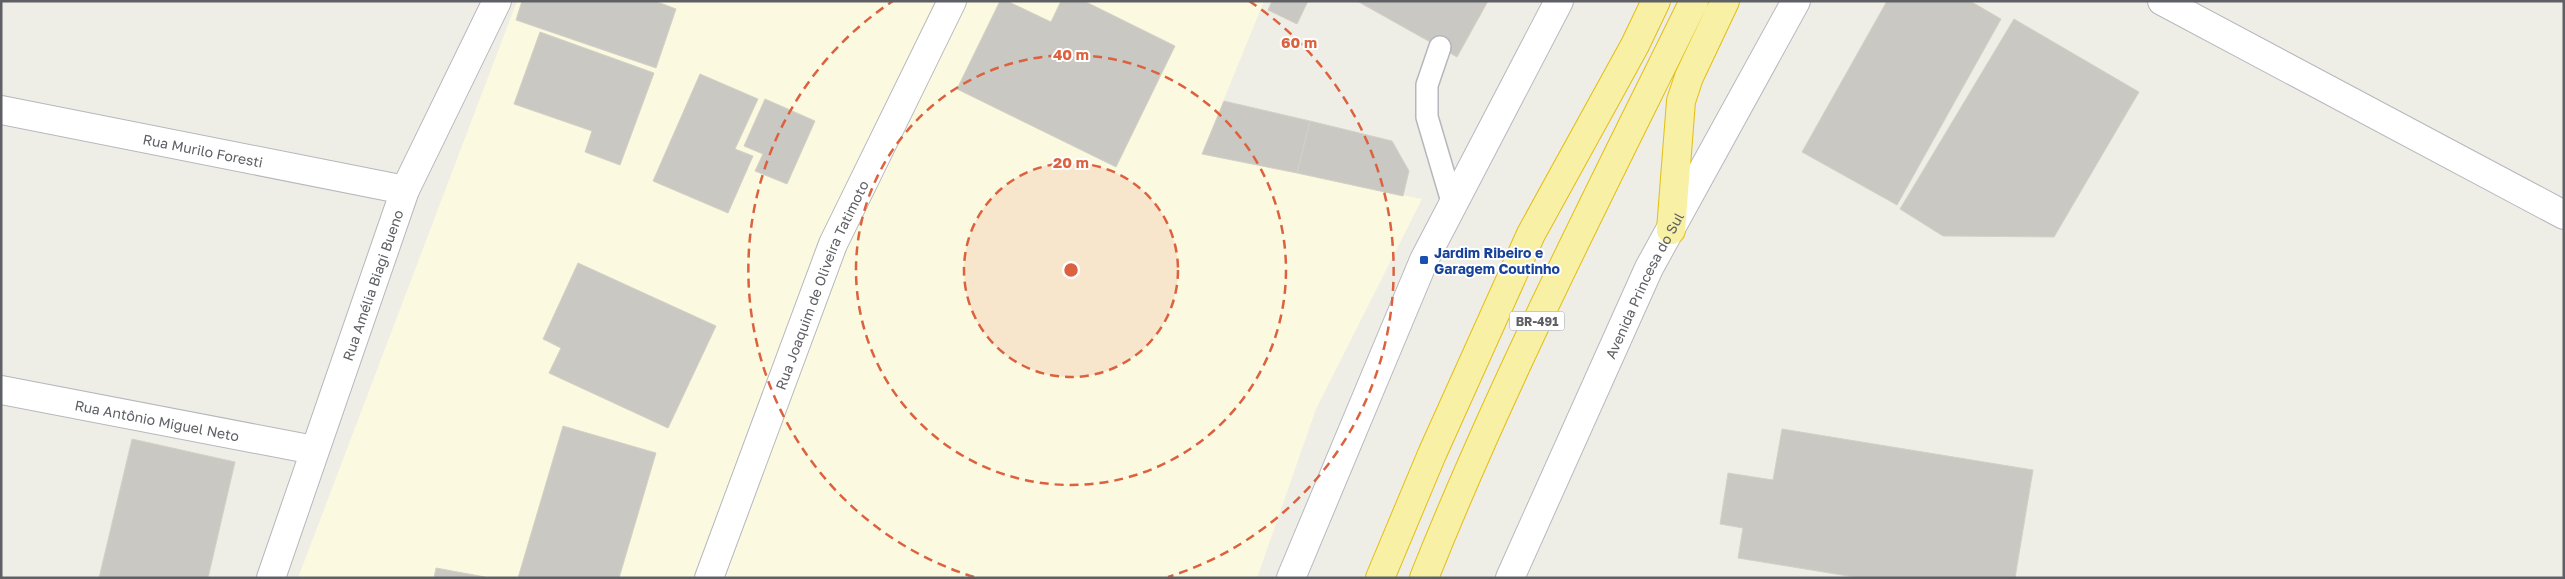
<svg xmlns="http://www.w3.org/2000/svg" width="2565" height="579" viewBox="0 0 2565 579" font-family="'Golos Text',sans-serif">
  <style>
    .commercial { fill: #fbf9df }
    .building { fill: #cac8c3; stroke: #d3d1c5 }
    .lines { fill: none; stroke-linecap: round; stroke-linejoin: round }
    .service-casing { stroke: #b6b7bc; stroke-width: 24 }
    .minor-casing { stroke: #b6b7bc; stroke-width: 30 }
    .secondary-casing { stroke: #b8b9bf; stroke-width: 30 }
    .trunk-casing { stroke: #e3be12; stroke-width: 30 }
    .service { stroke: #fff; stroke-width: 21 }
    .minor { stroke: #fff; stroke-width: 28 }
    .secondary { stroke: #fff; stroke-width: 28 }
    .trunk { stroke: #f7f0a5; stroke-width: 28 }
    .ring { fill: none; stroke: #dc613f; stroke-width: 2.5; stroke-dasharray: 9 6 }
    .transit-dot { fill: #1a4fb4; stroke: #fff; stroke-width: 2 }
    .labels { text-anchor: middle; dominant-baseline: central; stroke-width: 4; stroke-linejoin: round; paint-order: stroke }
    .shield { fill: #fff; stroke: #8e9093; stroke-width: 1 }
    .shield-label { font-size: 12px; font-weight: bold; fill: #5e6065 }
    .street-label { font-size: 14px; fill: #5e6065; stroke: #fff }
    .transit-label { font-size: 14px; font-weight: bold; fill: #164399; stroke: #fff; text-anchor: start }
    .centre { fill: #dc613f; stroke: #fff; stroke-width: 2.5 }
    .ring-label { font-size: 15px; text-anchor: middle; font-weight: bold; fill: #dc613f; stroke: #fff; stroke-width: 4; stroke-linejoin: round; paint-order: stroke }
  </style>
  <rect width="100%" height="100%" fill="#efeee6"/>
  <path class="commercial" d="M 517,1 L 1264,1 L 1202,153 L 1422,199 L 1316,409 L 1257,578 L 298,578 Z"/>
  <path class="building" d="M 522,1 L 655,1 L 676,9 L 656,68 L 516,20 Z
    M 1000,1 L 1007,1 L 1051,22 L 1061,1 L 1084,1 L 1175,46 L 1116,167 L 957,89 Z
    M 1272,1 L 1308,1 L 1297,24 L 1268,10 Z
    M 1357,1 L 1488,1 L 1457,57 Z
    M 1887,1 L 1970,1 L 2001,19 L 1897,205 L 1802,152 Z
    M 2014,19 L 2139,92 L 2054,237 L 1943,236 L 1900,209 Z
    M 540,32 L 654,73 L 620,165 L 585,152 L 592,131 L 514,104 Z
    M 700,74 L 758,99 L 735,149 L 753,156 L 728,213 L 653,181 Z
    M 765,99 L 815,121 L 787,184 L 755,171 L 763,154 L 744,146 Z
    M 1224,101 L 1310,121 L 1297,173 L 1202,154 Z
    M 1310,121 L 1392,141 L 1409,171 L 1403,196 L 1297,173 Z
    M 578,263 L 716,326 L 668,428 L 549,373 L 561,348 L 543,339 Z
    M 563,426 L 656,453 L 619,578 L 518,578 Z
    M 1782,429 L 2033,470 L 2015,578 L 1860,578 L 1738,558 L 1743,528 L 1720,524 L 1728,473 L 1773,480 Z
    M 132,439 L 235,462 L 208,578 L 99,578 Z
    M 436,568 L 485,577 L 485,578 L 434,578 Z"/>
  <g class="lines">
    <defs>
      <path id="service" d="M 1440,47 L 1427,85 L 1427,117 L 1453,205"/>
      <g id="minor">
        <path d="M 2162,1 L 2564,215"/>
        <path id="s1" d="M 1,110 L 405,190"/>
        <path id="s2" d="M 1,390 L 314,450"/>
        <path id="s3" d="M 271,578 L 405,190 L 497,1"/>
        <path id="s4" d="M 709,578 L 833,244 L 952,1"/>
      </g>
      <g id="secondary">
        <path d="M 1291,578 L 1424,260 L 1559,1"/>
        <path id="s5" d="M 1510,578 L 1649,268 L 1796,1"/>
      </g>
      <path id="trunk" d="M 1671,230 L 1681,101 L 1689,77 L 1725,1
        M 1380,578 L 1432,454 L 1531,234 L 1635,45 L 1656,1
        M 1424,578 C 1503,380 1600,192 1694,1"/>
    </defs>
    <use href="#service" class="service-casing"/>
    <use href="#minor" class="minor-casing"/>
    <use href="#secondary" class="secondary-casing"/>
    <use href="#trunk" class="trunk-casing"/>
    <use href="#service" class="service"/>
    <use href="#minor" class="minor"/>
    <use href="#secondary" class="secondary"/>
    <use href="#trunk" class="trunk"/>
  </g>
  <circle cx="1071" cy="270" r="107" fill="#dc613f" fill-opacity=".12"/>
  <g class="ring">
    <circle cx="1071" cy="270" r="107"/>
    <circle cx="1071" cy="270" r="215"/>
    <path d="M974 577A322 322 0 0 1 893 1M1249 1A322 322 0 0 1 1168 577"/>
  </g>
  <rect class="transit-dot" x="1419" y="255" width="10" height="10" rx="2.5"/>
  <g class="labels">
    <rect class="shield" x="1509.5" y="311.5" width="55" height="19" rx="4"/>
    <g class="shield-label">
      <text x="1537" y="321">BR-491</text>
    </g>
    <g class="street-label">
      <text stroke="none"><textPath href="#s1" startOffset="206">Rua Murilo Foresti</textPath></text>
      <text stroke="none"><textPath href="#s3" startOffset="310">Rua Amélia Biagi Bueno</textPath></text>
      <text stroke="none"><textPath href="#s5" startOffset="322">Avenida Princesa do Sul</textPath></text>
      <text stroke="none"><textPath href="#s4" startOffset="314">Rua Joaquim de Oliveira Tatimoto</textPath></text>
      <text stroke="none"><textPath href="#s2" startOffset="159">Rua Antônio Miguel Neto</textPath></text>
    </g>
    <g class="transit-label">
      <text x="1434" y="252">Jardim Ribeiro e<tspan x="1434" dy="16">Garagem Coutinho</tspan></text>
    </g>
  </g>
  <circle cx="1071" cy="270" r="8" class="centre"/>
  <g class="ring-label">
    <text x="1299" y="48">60 m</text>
    <text x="1071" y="60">40 m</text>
    <text x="1071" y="168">20 m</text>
  </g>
  <rect width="2565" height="579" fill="none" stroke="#5e6065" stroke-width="5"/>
</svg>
